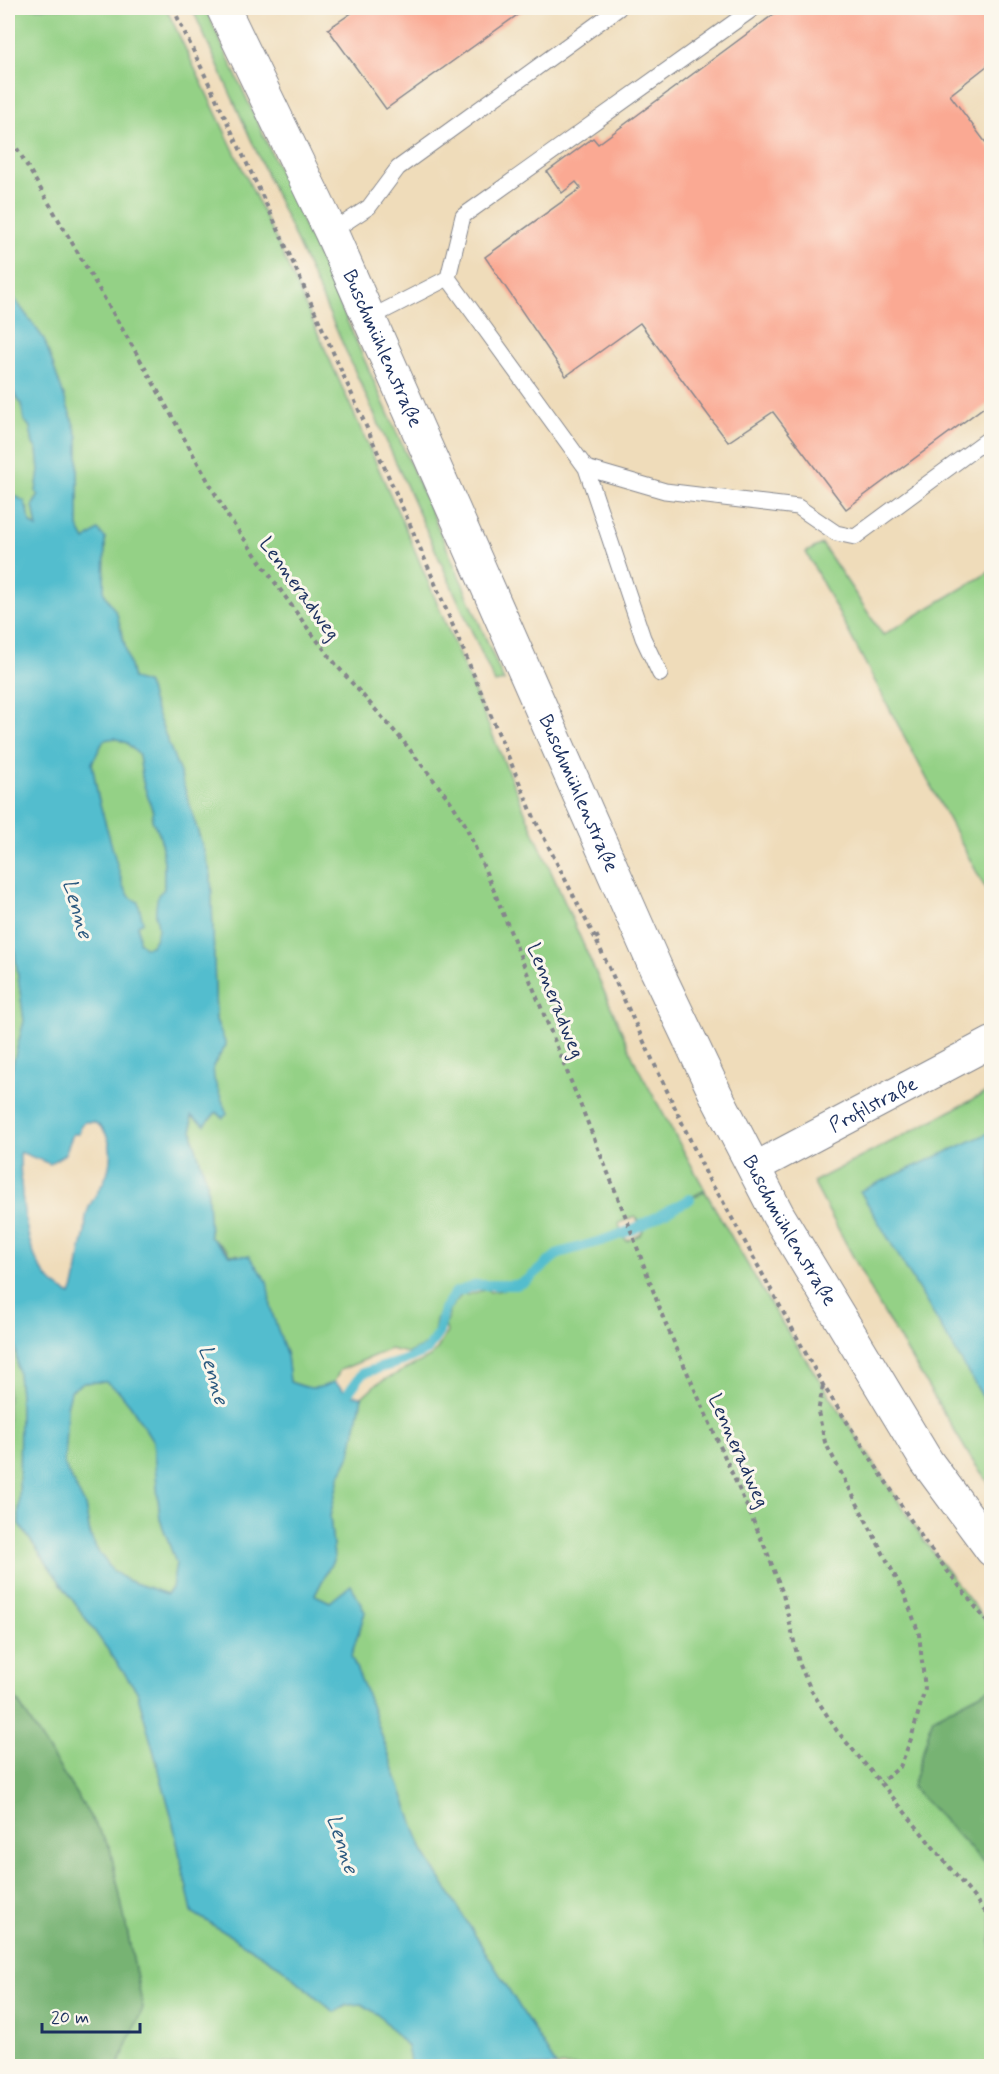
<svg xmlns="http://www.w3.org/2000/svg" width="999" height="2074" viewBox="0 0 999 2074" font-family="Mynerve,sans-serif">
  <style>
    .green { fill: #94d186; stroke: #588072; stroke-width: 1.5 }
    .forest { fill: #77b373; stroke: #497168; stroke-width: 1.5 }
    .water { fill: #52bdce; stroke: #367696; stroke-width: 1.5; fill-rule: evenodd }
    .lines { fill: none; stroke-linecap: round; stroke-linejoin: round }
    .stream { stroke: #52bdce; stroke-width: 10 }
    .building { fill: #faa993 }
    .service-casing { stroke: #85868c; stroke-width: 17 }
    .minor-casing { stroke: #85868c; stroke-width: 32 }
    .tertiary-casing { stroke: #85868c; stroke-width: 35 }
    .path { stroke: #85868c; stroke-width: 4; stroke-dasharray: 4.5 4.5; stroke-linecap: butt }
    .service { stroke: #fff; stroke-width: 15 }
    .minor { stroke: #fff; stroke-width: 30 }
    .tertiary { stroke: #fff; stroke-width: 33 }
    .labels { text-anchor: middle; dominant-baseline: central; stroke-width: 6; stroke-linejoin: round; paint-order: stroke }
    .street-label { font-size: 20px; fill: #1b2f5e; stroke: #fbf7ec }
    .water-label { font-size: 21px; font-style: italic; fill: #2c5a80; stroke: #fbf7ec }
  </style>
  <rect width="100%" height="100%" fill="#fbf7ec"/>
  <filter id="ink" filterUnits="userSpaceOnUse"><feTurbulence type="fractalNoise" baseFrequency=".0167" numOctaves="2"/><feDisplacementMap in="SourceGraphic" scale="12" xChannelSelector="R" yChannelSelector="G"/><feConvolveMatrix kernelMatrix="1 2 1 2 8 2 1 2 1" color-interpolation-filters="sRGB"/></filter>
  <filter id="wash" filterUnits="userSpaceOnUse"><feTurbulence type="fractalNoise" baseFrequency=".008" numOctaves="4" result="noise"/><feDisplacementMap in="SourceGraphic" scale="24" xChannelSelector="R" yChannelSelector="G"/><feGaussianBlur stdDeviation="1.35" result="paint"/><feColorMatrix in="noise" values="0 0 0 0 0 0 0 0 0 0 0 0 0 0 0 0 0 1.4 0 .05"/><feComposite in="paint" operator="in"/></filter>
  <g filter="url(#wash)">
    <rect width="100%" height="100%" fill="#efdcba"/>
    <path class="green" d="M 8,8 L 166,8 L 273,233 L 407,532 L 531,826 L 637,1066 L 705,1190 L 640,1224 L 635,1216 L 619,1223 L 621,1234 L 627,1241 L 640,1235 L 643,1231 L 641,1226 L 705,1191 L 775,1312 L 925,1542 L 991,1628 L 991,1688 L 933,1718 L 912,1787 L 991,1870 L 991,2066 L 556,2066 L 423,1851 L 365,1689 L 351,1656 L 365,1612 L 330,1602 L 315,1595 L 334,1558 L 330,1516 L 339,1477 L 350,1455 L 362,1397 L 376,1384 L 430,1357 L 436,1351 L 447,1332 L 445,1325 L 448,1320 L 449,1310 L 463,1293 L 467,1295 L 487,1289 L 490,1292 L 521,1287 L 559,1253 L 528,1278 L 515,1283 L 476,1282 L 455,1289 L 441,1309 L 436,1319 L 434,1333 L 426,1345 L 408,1353 L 390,1349 L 357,1363 L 340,1370 L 334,1382 L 321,1388 L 309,1388 L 290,1382 L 287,1356 L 272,1313 L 266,1280 L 237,1254 L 230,1255 L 226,1249 L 210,1237 L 207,1182 L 193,1139 L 191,1115 L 210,1120 L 216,1112 L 227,1114 L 213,1079 L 213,1066 L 226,1045 L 216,1020 L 211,875 L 180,773 L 151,698 L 148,684 L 133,679 L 117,614 L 104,593 L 105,538 L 85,540 L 78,527 L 78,437 L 44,339 L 8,290 Z
      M 192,8 L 205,8 C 308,231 408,455 504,681 L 495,683 Z
      M 8,383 L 21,404 L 24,420 L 30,427 L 33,444 L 37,450 L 39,470 L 36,492 L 39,494 L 33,505 L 37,528 L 30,522 L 28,509 L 8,491 Z
      M 822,544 L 883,635 L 991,571 L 991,899 L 806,552 Z
      M 115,738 L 127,743 L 139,755 L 143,782 L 153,812 L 152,820 L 160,835 L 164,862 L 164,889 L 156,915 C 161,925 158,938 151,946 L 145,948 L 139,942 L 137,925 L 130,897 L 123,887 L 115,859 L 98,797 L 92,763 L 104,740 Z
      M 8,902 L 24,1021 L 8,1083 Z
      M 991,1090 L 991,1486 L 972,1460 L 879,1305 L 813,1182 Z
      M 8,1283 L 10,1289 L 20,1394 L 19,1524 L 137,1691 L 171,1814 L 192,1912 L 281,1967 L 334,2012 L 347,2005 L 362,2004 L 379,2015 L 407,2046 L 411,2066 L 118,2066 L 143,2008 L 110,1848 L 8,1686 Z
      M 95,1382 L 106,1382 L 119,1391 L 131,1406 L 153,1441 L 160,1519 L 176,1563 L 172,1588 L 167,1594 L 126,1580 L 112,1570 L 97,1550 L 90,1535 L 85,1506 L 64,1464 L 67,1407 L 71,1391 L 82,1383 Z"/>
    <path class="forest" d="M 8,1686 L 110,1848 L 143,2008 L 118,2066 L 8,2066 Z
      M 991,1688 L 991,1870 L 912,1787 L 933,1718 Z"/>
    <path class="water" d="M 8,290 L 44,339 L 78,437 L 78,527 L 85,540 L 98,530 L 105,538 L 104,593 L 117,614 L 133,679 L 148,684 L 151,698 L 180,773 L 211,875 L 216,1020 L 226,1045 L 213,1066 L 214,1079 L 227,1114 L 223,1118 L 216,1112 L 205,1125 L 191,1116 L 193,1139 L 207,1182 L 210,1237 L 230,1255 L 249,1256 L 267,1281 L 272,1313 L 287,1356 L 290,1382 C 309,1389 315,1391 334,1382 L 348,1394 L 362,1397 L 350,1455 L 339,1477 L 330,1516 L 334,1558 L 315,1595 L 330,1602 L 351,1585 L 365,1612 L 351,1656 L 365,1689 L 423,1851 L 556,2066 L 411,2066 L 407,2046 L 379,2015 L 362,2004 L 347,2005 L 334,2012 L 281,1967 L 192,1912 L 171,1814 L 137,1691 L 19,1524 L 20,1395 L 10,1289 L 8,1283 L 8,1083 L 24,1021 L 8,902 L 8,491 L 25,502 L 30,522 L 37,528 L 33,505 L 39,495 L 36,492 L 39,470 L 37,450 L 33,444 L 30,427 L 24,420 L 21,404 L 8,383 ZM 115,738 L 127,743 L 139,755 L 143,782 L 153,812 L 152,820 L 160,835 L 164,862 L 164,889 L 158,895 C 157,901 155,910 156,916 C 159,927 159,935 151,946 L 145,947 L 139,942 L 138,925 L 143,922 L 138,902 L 130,897 L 123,886 L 98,797 L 92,763 L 104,740 ZM 85,1122 L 93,1122 C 114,1131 113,1161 105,1179 C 99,1192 88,1203 86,1217 C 85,1222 86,1226 85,1231 C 84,1239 81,1246 80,1254 C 78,1269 77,1281 71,1295 C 58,1289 47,1280 40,1267 C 24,1240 20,1184 20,1152 L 50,1164 L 65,1154 L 73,1134 L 79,1134 L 81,1125 ZM 95,1382 L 106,1382 L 119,1391 L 131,1406 L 153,1441 L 160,1519 L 176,1563 L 172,1588 L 167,1594 L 126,1580 L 112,1570 L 97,1550 L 90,1535 L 85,1506 L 64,1464 L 67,1407 L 71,1391 L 82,1383 Z
      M 991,1132 L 991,1411 L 860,1191 Z"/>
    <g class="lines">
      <path class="stream" d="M 339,1405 L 363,1373 L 403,1361 L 427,1350 L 439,1332 L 444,1309 L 456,1292 L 477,1285 L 516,1285 L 526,1281 L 559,1253 L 601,1241 L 632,1230 L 690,1199"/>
    </g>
    <g id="blocks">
      <path class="building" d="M 359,8 L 527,8 L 386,109 L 328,29 Z
        M 782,8 L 816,8 L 819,12 L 824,8 L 992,8 L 992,62 L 950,95 L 992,151 L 992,401 L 846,509 L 773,412 L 728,442 L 640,323 L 566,376 L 485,257 L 581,188 L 576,182 L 562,193 L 547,172 L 593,138 L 598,144 Z"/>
    </g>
  </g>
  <g filter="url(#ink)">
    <use href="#blocks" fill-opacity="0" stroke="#85868c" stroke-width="1.5"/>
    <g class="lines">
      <defs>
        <path id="service" d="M 331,232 L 369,207 L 398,168 L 619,8
          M 448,278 L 463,216 L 754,8
          M 368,319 L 448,278 L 586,468 L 643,638 L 660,674
          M 586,468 L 665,491 L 798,507 L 836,533 L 855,537 L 992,436"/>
        <g id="minor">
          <path id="s1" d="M 754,1168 L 992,1042"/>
        </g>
        <g id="tertiary">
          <path id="s2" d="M 223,8 L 331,232 L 657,971 L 717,1097 L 778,1215 L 927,1462 L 992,1550"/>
        </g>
      </defs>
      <use href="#service" class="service-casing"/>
      <use href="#minor" class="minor-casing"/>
      <use href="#tertiary" class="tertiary-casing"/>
      <path class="path" d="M 173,8 L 278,229 L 412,529 L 536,822 L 595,938 L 710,1182 L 721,1198 L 823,1385 L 925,1542 L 992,1628
        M 8,133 L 145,368 L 227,515 L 306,626 L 338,667 L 403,741 L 451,802 L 465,824 L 494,891 L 627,1220 L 664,1320 L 767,1552 L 783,1594 L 799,1663 L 811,1690 L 837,1731 L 886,1789 L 992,1920
        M 595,938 L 601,935
        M 823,1386 L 818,1412 L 825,1442 L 905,1595 L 919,1634 L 925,1689 L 911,1739 L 900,1767 L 881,1782"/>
      <use href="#service" class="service"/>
      <use href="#minor" class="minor"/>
      <use href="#tertiary" class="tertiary"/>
    </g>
  </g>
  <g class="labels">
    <g class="street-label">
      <text stroke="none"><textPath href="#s2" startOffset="376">Buschmühlenstraße</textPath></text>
      <text transform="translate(299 589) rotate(54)">Lenneradweg</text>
      <text stroke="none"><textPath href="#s2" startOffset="862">Buschmühlenstraße</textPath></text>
      <text transform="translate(555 1001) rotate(68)">Lenneradweg</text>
      <text stroke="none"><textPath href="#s1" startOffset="135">Profilstraße</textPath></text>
      <text stroke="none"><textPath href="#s2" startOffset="1348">Buschmühlenstraße</textPath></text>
      <text transform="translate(738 1451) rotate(66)">Lenneradweg</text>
    </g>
    <g class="water-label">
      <text transform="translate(77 909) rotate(74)">Lenne</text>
      <text transform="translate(213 1375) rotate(74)">Lenne</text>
      <text transform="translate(342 1844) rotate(72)">Lenne</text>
    </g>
  </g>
  <rect width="999" height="2074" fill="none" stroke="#fbf7ec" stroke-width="30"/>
  <path d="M42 2023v9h98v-9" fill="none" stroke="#1b2f5e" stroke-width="3"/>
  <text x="51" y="2023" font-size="18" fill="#1b2f5e" stroke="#fbf7ec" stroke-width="4.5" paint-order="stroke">20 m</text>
</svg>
